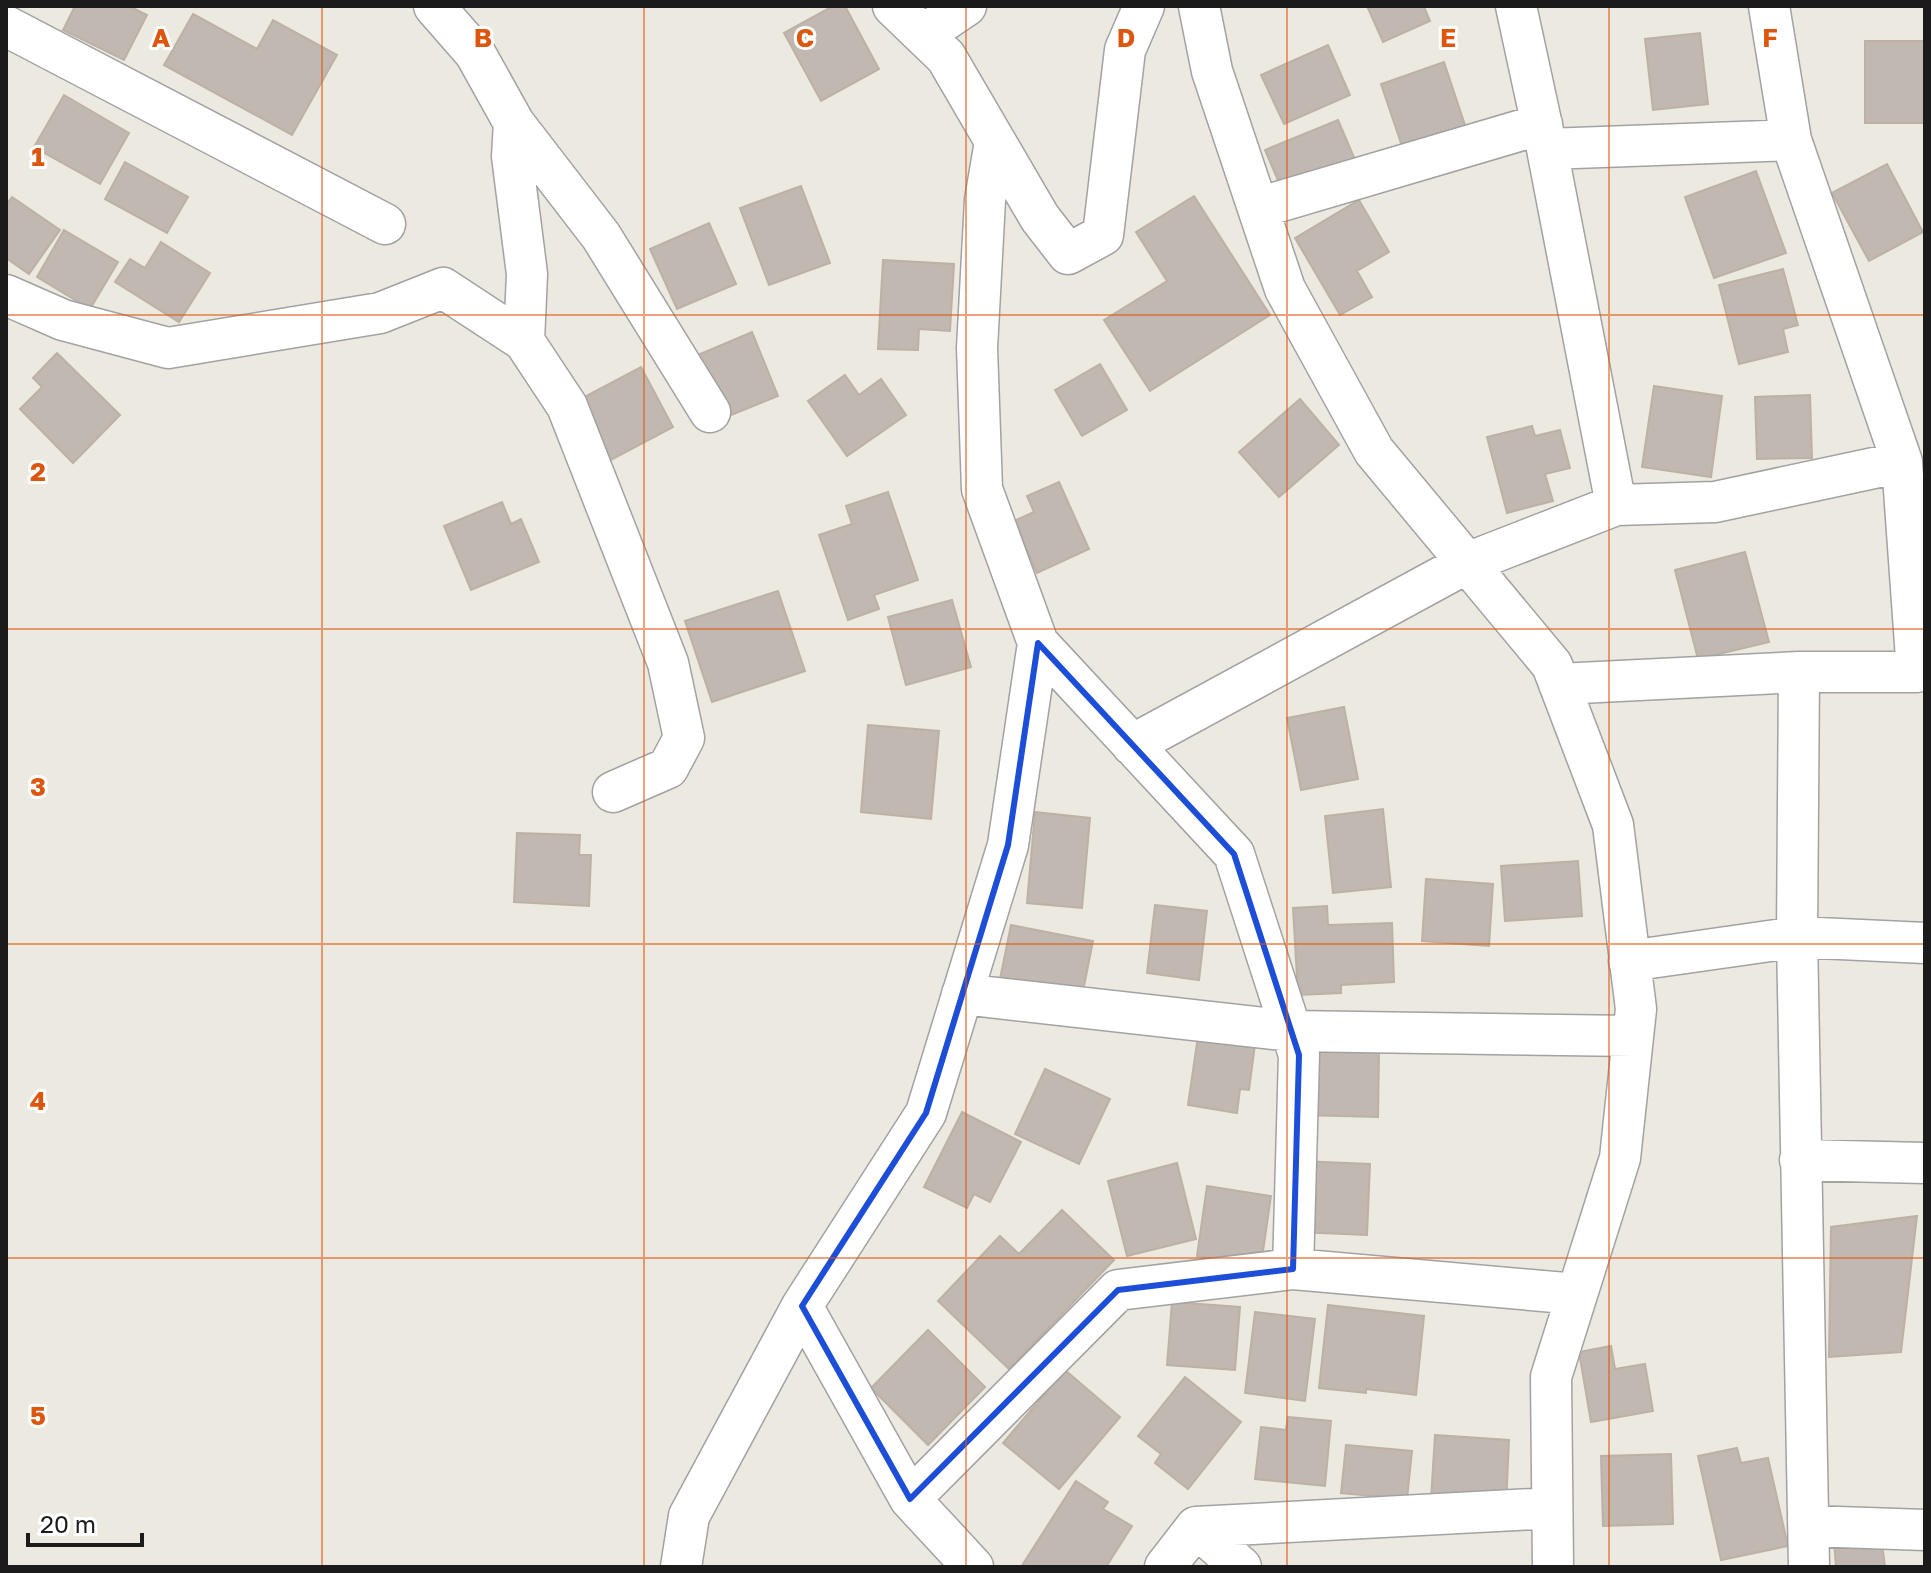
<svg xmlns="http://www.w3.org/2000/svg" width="1931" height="1573" viewBox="0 0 1931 1573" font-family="'Golos Text',sans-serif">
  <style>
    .building { fill: #c0b8b1; stroke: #bdb1a5; stroke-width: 2 }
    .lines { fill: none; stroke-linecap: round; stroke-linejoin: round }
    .minor-casing { stroke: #a2a2a2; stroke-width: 43 }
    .minor { stroke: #fff; stroke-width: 40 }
    .marked { fill: none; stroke: #1d4ed8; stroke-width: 6; stroke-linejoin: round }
    .grid { fill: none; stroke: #de560d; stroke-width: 2; stroke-opacity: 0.55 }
    .grid-label { font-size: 26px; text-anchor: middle; font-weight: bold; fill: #de560d; stroke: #fff; stroke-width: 6; stroke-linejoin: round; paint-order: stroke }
  </style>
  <rect width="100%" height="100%" fill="#ece9e1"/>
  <path class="building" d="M 75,6 L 129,6 L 147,15 L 124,60 L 63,30 Z
    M 833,6 L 845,6 L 879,69 L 821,101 L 784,33 Z
    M 1367,6 L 1425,6 L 1424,7 L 1430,21 L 1383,42 Z
    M 193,14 L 257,49 L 273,20 L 337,55 L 292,135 L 164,65 Z
    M 1700,33 L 1708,104 L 1653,110 L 1645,39 Z
    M 1865,41 L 1925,41 L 1925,123 L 1865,123 Z
    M 1328,45 L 1350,95 L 1284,124 L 1261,75 Z
    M 1444,62 L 1467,131 L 1404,152 L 1381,84 Z
    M 64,95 L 129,133 L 100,184 L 34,147 Z
    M 1338,120 L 1356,162 L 1283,192 L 1265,150 Z
    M 125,162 L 188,197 L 167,233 L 105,199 Z
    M 1887,164 L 1923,232 L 1869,261 L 1832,193 Z
    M 1756,171 L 1786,253 L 1714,278 L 1685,197 Z
    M 801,186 L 830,263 L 769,285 L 740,208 Z
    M 1194,196 L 1270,315 L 1150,391 L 1104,320 L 1167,281 L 1136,232 Z
    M 12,197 L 60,230 L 29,274 L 6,258 L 6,205 Z
    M 1359,200 L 1389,252 L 1357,271 L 1372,297 L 1340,315 L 1295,238 Z
    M 709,223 L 736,284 L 677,309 L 650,249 Z
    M 64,230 L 118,262 L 90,309 L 37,277 Z
    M 161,242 L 210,273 L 179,322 L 115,282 L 130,259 L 145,268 Z
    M 883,260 L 954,264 L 950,331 L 919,329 L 918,350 L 878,349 Z
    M 1783,269 L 1798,325 L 1783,329 L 1788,352 L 1739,364 L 1719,285 Z
    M 752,332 L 778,396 L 719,420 L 693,357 Z
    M 57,353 L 120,415 L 73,463 L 20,409 L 42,387 L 33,378 Z
    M 1100,364 L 1127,410 L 1082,436 L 1055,390 Z
    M 641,367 L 673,427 L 609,461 L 577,401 Z
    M 845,375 L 859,395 L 881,379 L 906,415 L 847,456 L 808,401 Z
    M 1654,386 L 1722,396 L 1711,477 L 1642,467 Z
    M 1810,395 L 1812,458 L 1757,459 L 1755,397 Z
    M 1300,399 L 1339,445 L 1279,497 L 1239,452 Z
    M 1532,426 L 1535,436 L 1560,430 L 1570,468 L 1545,474 L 1553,501 L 1507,513 L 1487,437 Z
    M 1059,482 L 1089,549 L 1037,573 L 1014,521 L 1034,512 L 1027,496 Z
    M 888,492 L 918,580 L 874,595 L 879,609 L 848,620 L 819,535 L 852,524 L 846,506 Z
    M 502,502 L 511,524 L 521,519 L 539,562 L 471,590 L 444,526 Z
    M 1745,552 L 1769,642 L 1698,659 L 1675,570 Z
    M 778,591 L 805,671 L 712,702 L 685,621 Z
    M 952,600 L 971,667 L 906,685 L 888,617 Z
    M 1344,707 L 1358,779 L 1301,790 L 1287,718 Z
    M 868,725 L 939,731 L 931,819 L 861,812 Z
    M 1383,809 L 1391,887 L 1333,893 L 1325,816 Z
    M 1035,812 L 1090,818 L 1082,908 L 1027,903 Z
    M 517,833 L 580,835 L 579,855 L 591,855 L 589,906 L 514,902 Z
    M 1578,861 L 1582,916 L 1505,921 L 1501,866 Z
    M 1426,879 L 1493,884 L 1489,946 L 1422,941 Z
    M 1155,905 L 1207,911 L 1199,980 L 1147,973 Z
    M 1327,906 L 1328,925 L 1392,923 L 1394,982 L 1341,985 L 1341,993 L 1298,995 L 1293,908 Z
    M 1011,925 L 1093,941 L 1081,1001 L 999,984 Z
    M 1198,1036 L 1255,1044 L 1249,1090 L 1240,1089 L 1237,1113 L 1188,1105 Z
    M 1303,1049 L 1379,1052 L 1378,1117 L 1301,1115 Z
    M 1045,1069 L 1110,1099 L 1079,1164 L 1015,1134 Z
    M 962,1112 L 1021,1142 L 990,1202 L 974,1194 L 967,1208 L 924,1187 Z
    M 1300,1161 L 1370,1164 L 1367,1235 L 1297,1232 Z
    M 1177,1163 L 1196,1239 L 1127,1256 L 1108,1181 Z
    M 1207,1186 L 1271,1196 L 1261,1265 L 1197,1256 Z
    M 1062,1210 L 1114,1260 L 1009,1369 L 938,1301 L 1000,1236 L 1019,1254 Z
    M 1917,1216 L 1901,1352 L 1829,1357 L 1831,1227 Z
    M 1172,1302 L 1240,1307 L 1235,1370 L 1167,1365 Z
    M 1328,1305 L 1424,1316 L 1416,1395 L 1366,1389 L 1366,1393 L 1319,1388 Z
    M 1255,1312 L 1315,1319 L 1305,1401 L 1245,1393 Z
    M 928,1330 L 985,1387 L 928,1445 L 871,1388 Z
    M 1611,1346 L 1615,1369 L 1645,1364 L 1653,1411 L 1591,1422 L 1579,1352 Z
    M 1065,1370 L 1120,1417 L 1059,1489 L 1003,1443 Z
    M 1185,1377 L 1241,1422 L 1188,1489 L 1155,1463 L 1161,1454 L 1138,1436 Z
    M 1288,1417 L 1331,1421 L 1325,1486 L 1255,1479 L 1261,1427 L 1286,1430 Z
    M 1435,1435 L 1509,1440 L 1506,1504 L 1431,1499 Z
    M 1346,1445 L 1412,1451 L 1407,1499 L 1341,1493 Z
    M 1737,1448 L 1741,1463 L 1768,1458 L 1788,1546 L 1721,1560 L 1698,1456 Z
    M 1671,1454 L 1673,1524 L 1603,1526 L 1601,1456 Z
    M 1076,1481 L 1108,1502 L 1103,1509 L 1132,1526 L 1106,1567 L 1021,1567 Z
    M 1881,1535 L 1885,1567 L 1836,1567 L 1834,1541 Z"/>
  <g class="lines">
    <defs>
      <path id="minor" d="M 434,6 L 475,53 L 514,123 L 512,156 L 527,274 L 524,341 L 567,406 L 668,663 L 684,738 L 668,768 L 613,792
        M 893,6 L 946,57 L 1040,218 L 1068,254 L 1103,235 L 1125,50 L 1144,6
        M 1199,6 L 1212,71 L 1285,289 L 1374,451 L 1552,665 L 1613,825 L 1636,1009 L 1620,1158 L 1551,1377 L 1553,1567
        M 1516,6 L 1547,149 L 1616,505
        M 6,26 L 385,224
        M 923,35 L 966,6
        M 514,123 L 601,236 L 710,412
        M 995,142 L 985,200 L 977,348 L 982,489 L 1038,643 L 1234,854 L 1299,1055 L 1293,1269 L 1577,1294
        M 1547,149 L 1791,140
        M 1258,208 L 1542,124
        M 6,295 L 63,320 L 168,348 L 380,313 L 443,288 L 524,341
        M 1799,672 L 1797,937 L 1809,1567
        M 1559,684 L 1799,672 L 1917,672 L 1902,462 L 1791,140 L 1769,6
        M 1132,745 L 1467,563 L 1616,505 L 1715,502 L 1902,462
        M 1629,961 L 1797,937 L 1925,943
        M 962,994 L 1291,1031 L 1633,1036
        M 1800,1160 L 1925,1163
        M 802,1306 L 910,1499 L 973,1567
        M 910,1499 L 1118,1290 L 1293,1269
        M 1809,1526 L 1925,1530
        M 1196,1527 L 1552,1508
        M 681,1567 L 689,1516 L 802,1306 L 926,1113 L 1008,845 L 1038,643
        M 1165,1567 L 1196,1527 L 1241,1567"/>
    </defs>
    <use href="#minor" class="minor-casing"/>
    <use href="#minor" class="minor"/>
  </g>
  <path class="marked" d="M 1038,643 L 1234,854 L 1299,1055 L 1293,1269 L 1118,1290 L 910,1499 L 802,1306 L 926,1113 L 1008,845 Z"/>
  <path class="grid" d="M 322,6 L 322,1567M 644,6 L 644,1567M 966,6 L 966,1567M 1287,6 L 1287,1567M 1609,6 L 1609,1567M 6,315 L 1925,315M 6,629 L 1925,629M 6,944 L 1925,944M 6,1258 L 1925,1258"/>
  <g class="grid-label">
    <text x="161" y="47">A</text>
    <text x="483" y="47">B</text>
    <text x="805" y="47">C</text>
    <text x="1126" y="47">D</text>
    <text x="1448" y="47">E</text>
    <text x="1770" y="47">F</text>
    <text x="38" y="166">1</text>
    <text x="38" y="481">2</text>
    <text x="38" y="796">3</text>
    <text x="38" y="1110">4</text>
    <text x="38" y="1425">5</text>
  </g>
  <rect width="1931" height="1573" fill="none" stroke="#1b1b1b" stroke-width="16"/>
  <path d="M28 1533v12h114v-12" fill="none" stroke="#1b1b1b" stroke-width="4"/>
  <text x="40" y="1533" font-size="24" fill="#1b1b1b" stroke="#ffffff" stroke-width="6" paint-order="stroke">20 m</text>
</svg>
